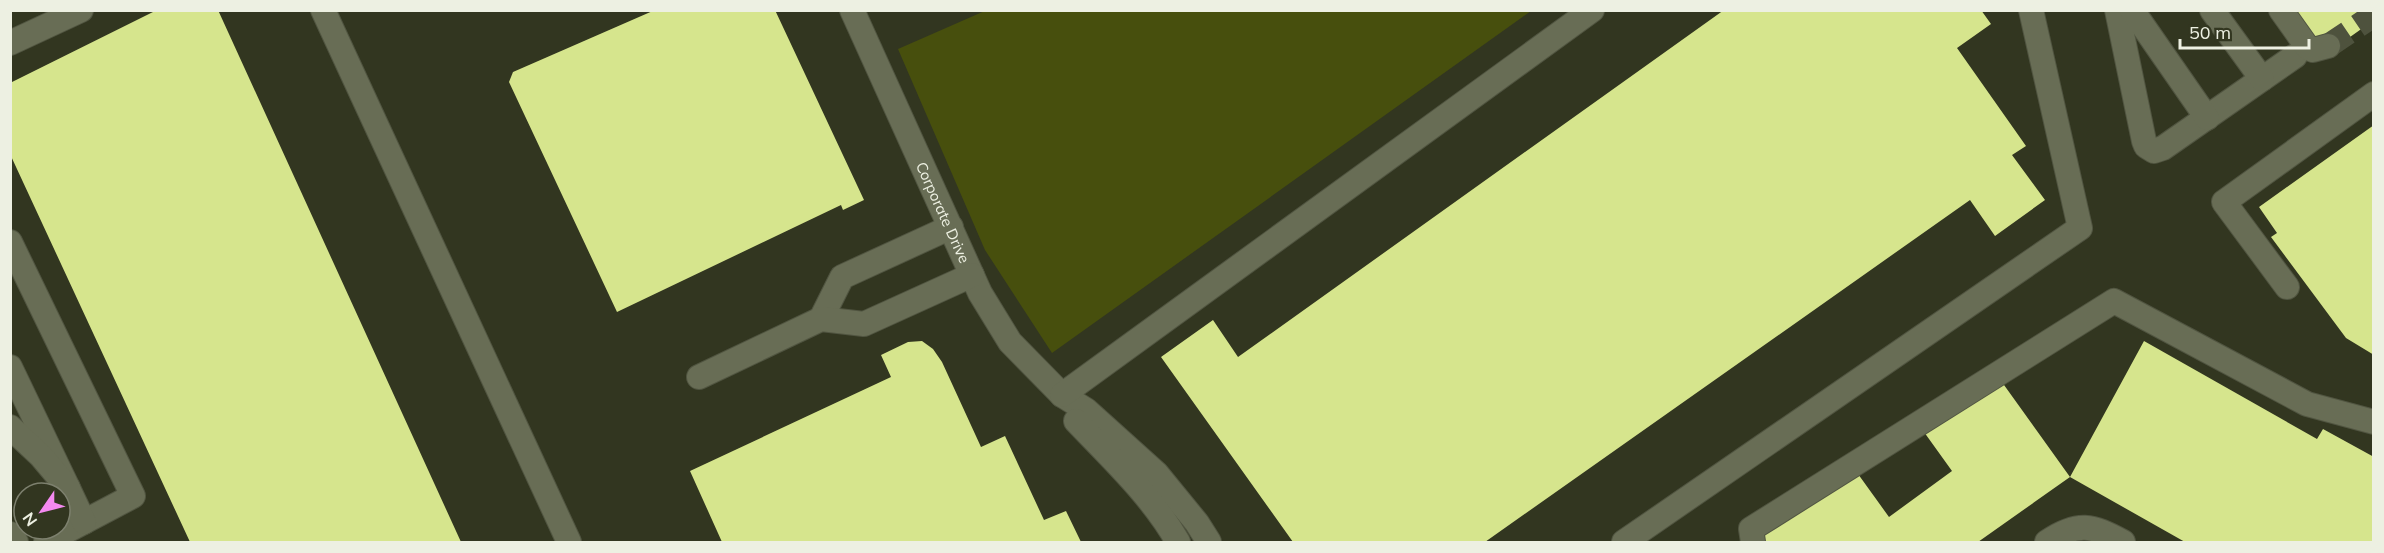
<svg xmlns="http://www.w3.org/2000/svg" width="2384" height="553" viewBox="0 0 2384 553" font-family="Mulish,sans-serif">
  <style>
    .green { fill: #474f0d }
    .building { fill: #d6e58d }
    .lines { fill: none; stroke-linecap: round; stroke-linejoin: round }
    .minor-tunnel { stroke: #4e523d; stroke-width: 24; stroke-dasharray: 24 12; stroke-linecap: butt }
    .minor-casing { stroke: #515541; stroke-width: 26 }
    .minor { stroke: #686d55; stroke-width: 24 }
    .labels { text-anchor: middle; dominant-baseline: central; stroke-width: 6; stroke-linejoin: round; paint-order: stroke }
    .street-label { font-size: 15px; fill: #edf0e2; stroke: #323620 }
  </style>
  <rect width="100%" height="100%" fill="#323620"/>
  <path class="green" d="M 987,10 L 1531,10 L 1531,11 L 1052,353 L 985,250 L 898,49 Z"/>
  <path class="building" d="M 157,10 L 218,10 L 461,542 L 190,542 L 10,154 L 10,83 Z
    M 655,10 L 775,10 L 864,200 L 843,210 L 841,205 L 617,312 L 509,82 L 513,72 Z
    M 1724,10 L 1981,10 L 1991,24 L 1957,48 L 2026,146 L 2012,155 L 2045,200 L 1995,236 L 1970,200 L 1485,542 L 1293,542 L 1161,357 L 1213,320 L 1238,357 Z
    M 2284,10 L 2374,10 L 2374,20 L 2319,59 Z
    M 2374,125 L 2374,355 L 2346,338 L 2271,237 L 2277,233 L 2259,207 Z
    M 922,341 L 933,349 L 942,362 L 981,447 L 1005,436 L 1044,520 L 1066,511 L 1081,542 L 722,542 L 690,471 L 891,377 L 881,355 L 908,342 Z
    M 2144,341 L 2317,439 L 2323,429 L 2374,457 L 2374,542 L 2185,542 L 2070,477 Z
    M 1999,378 L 2070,477 L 1978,542 L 1766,542 L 1760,534 L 1853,467 L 1889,517 L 1952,471 L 1924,432 Z"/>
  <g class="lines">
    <path class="minor-tunnel" d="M 2328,46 L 2374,15"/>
    <defs>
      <g id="minor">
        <path d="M 323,10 L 569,542"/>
        <path id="s1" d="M 852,10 L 980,293 L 1010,342 L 1062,395 L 1086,410 L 1157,474 L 1197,523 L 1209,542"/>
        <path d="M 2117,10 L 2144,141 L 2146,146 L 2154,151 L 2163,148 L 2295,56"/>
        <path d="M 2132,10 L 2207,118"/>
        <path d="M 2212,10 L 2262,79"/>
        <path d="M 2281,10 L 2308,48 L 2313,50 L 2328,46"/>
        <path d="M 10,43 L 81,10"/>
        <path d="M 10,242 L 133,496 L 46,542"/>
        <path d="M 2287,287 L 2224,202 L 2374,94"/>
        <path d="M 821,319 L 842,277 L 951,227"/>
        <path d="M 10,367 L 68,488"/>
        <path d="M 699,377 L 821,319 L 864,324 L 972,275"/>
        <path d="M 1062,395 L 1592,10"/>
        <path d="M 1076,421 C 1112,459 1152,496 1178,542"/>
        <path d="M 10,427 L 41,456 L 68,488 L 84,522"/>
        <path d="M 10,534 L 16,542"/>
        <path d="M 1624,542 L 2080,228 L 2031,10"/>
        <path d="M 1753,542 L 1751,529 L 2114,301 L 2307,404 L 2374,422"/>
        <path d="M 2047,542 C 2078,521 2092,525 2123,542"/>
      </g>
    </defs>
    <use href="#minor" class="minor-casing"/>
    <use href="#minor" class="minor"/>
  </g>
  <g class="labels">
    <g class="street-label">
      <text stroke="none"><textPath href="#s1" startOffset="222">Corporate Drive</textPath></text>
    </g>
  </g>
  <rect width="2384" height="553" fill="none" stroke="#edf0e2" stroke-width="24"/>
  <g transform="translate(42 511) rotate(235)"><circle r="28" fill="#323620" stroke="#7d806e" stroke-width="1.5"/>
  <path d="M0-4.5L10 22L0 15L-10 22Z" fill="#f489f0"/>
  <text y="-9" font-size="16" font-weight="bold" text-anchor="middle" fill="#edf0e2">N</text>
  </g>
  <path d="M2180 39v9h129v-9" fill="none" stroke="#edf0e2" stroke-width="3"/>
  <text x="2189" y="39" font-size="18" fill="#edf0e2" stroke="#323620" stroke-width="4.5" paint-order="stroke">50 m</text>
</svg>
